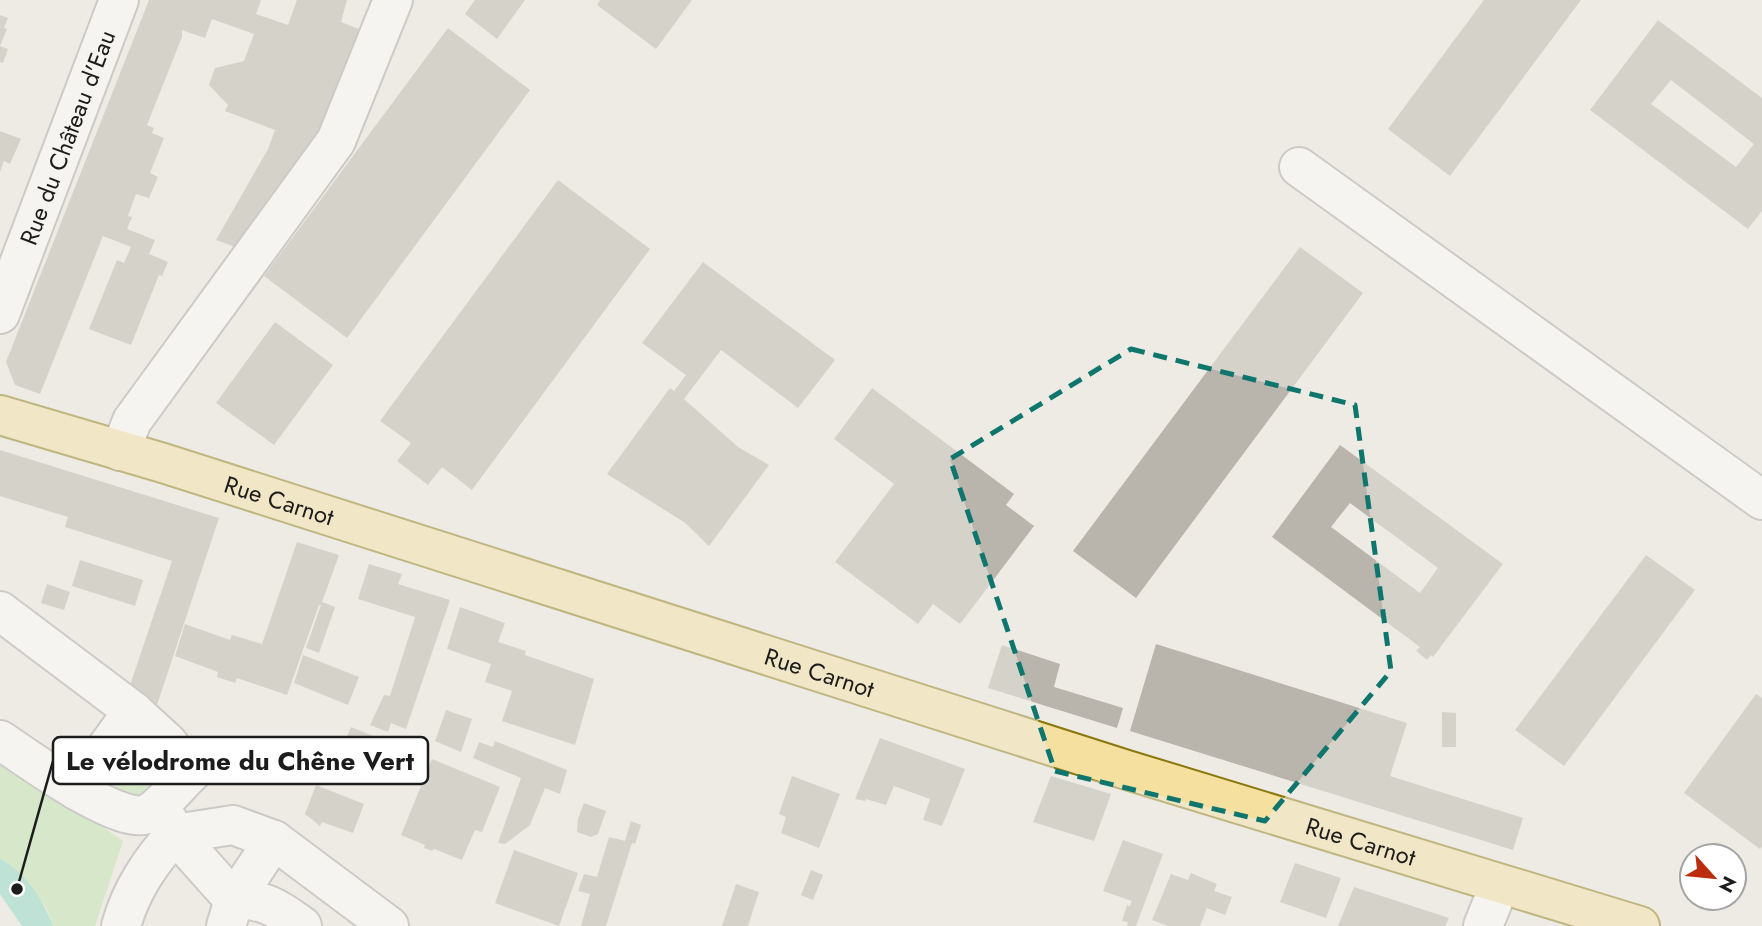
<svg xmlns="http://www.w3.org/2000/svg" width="1762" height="926" viewBox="0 0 1762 926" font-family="Jost,sans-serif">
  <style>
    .grass { fill: #bde4ac }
    .pitch { fill: #86d7c6 }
    .building { fill: #b9b4ac; fill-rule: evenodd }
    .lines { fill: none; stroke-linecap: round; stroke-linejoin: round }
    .minor-casing { stroke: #a3a3a3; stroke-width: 42 }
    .major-casing { stroke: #8b770a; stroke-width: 42 }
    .minor { stroke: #fff; stroke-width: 38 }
    .major { stroke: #f5e0a0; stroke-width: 38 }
    .marked { fill: none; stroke: #0f766e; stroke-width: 5; stroke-dasharray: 14 9; stroke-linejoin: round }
    .labels { text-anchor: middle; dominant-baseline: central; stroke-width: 6; stroke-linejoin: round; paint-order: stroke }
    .street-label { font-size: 24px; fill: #1c1c1c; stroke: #fff }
    .leader { fill: none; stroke: #1c1c1c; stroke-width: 2.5 }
    .callout-dot { fill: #1c1c1c; stroke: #fff; stroke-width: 2.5 }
    .callout { fill: #fff; stroke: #1c1c1c; stroke-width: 2.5 }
    .callout-label { font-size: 26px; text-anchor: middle; font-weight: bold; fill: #1c1c1c }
  </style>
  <rect width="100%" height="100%" fill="#edebe3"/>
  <path class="grass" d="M 130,737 L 174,767 L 136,801 L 104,779 Z
    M 0,755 L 123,841 L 95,926 L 53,926 L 46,907 L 8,863 L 0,859 Z"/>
  <path class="pitch" d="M 0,859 C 26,872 43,900 53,926 L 22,926 L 0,894 Z"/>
  <path class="building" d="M 149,0 L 261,0 L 256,14 L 288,25 L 297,0 L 347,0 L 341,22 L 364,31 L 313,166 L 249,252 L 216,240 L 268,149 L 275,130 L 225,111 L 228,105 L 209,85 L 215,68 L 244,61 L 254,34 L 212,19 L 205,38 L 182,30 L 182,37 L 147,125 L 154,128 L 152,133 L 164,138 L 150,173 L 158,177 L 149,198 L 136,194 L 128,216 L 132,217 L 127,229 L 155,240 L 149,254 L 168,262 L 162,276 L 159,275 L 131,345 L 89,329 L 117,260 L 124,263 L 131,247 L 103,236 L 40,394 L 15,385 L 6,362 Z
    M 475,0 L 525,0 L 497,39 L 465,14 Z
    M 600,0 L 692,0 L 656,49 L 597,5 Z
    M 1484,0 L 1581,0 L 1450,176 L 1388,129 Z
    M 0,15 L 8,18 L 4,28 L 7,29 L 0,46 L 8,49 L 3,63 L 0,62 Z
    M 1658,20 L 1762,98 L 1762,211 L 1748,229 L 1590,110 ZM 1671,80 L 1754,144 L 1736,167 L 1651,104 Z
    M 448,28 L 530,90 L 347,338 L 264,276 Z
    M 0,131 L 21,139 L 10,164 L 4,161 L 0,172 Z
    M 558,180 L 650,249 L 472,490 L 442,467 L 428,485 L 397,461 L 411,443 L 380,421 Z
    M 1300,247 L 1363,293 L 1136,598 L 1073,551 Z
    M 703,262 L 835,360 L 798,408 L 721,350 L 684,399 L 738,447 L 769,465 L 709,546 L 684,522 L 607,474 L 670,388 L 674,391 L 686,375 L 642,343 Z
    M 275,322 L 333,365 L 274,445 L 216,403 Z
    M 872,388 L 1014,494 L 1006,505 L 1034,526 L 960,624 L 933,604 L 918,624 L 835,562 L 894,484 L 834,439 Z
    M 1340,445 L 1503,564 L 1433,657 L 1431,655 L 1427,660 L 1416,651 L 1420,647 L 1272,537 ZM 1350,503 L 1438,568 L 1420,593 L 1331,527 Z
    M 0,450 L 219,518 L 156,708 L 129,688 L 172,561 L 65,527 L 68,517 L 0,496 Z
    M 297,542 L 339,555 L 322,602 L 335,607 L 319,653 L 306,648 L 321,605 L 319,605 L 287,695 L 237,678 L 235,683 L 217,677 L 218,672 L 175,656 L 185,624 L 230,640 L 232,635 L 262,644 Z
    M 1646,555 L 1695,590 L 1564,766 L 1515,730 Z
    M 80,560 L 143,580 L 135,606 L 72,586 Z
    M 369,564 L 402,574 L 398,584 L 450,600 L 406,729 L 391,723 L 388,732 L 370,725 L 384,695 L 390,696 L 415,617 L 358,599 Z
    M 47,584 L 70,592 L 64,610 L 41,603 Z
    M 460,607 L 505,623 L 498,642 L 526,651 L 525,655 L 594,679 L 575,745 L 502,721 L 512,691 L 485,682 L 491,664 L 447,649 Z
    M 1156,644 L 1407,723 L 1390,776 L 1523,818 L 1513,850 L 1130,731 Z
    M 1002,645 L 1060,664 L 1054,687 L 1123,708 L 1117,728 L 988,688 Z
    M 303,655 L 359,677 L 348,705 L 294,683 Z
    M 1756,694 L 1762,698 L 1762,847 L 1760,849 L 1684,793 Z
    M 446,710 L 472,719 L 461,752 L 435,741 Z
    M 1442,712 L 1456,713 L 1456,747 L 1442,747 Z
    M 351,727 L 420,755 L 409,780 L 361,763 L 353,784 L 338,779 L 333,770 Z
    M 880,738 L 965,769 L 942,826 L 923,820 L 930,799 L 894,786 L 886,805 L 866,799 L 865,801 L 855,799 Z
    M 495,741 L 567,770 L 560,794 L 545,788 L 530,825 L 505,844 L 498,843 L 521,778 L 473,758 L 479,742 L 493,747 Z
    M 432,759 L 500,787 L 482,832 L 475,830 L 462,860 L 434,849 L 432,851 L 424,848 L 425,845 L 401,835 Z
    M 792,776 L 840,794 L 819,848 L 781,833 L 786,817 L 779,814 Z
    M 1051,776 L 1111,794 L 1094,841 L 1033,822 Z
    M 316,785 L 364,804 L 353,833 L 322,822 L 320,826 L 305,814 Z
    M 584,803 L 606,811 L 598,834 L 591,837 L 577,832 L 578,819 Z
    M 631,821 L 641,825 L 635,844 L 632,843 L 606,926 L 581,926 L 590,894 L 578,891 L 584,874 L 597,877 L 609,837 L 625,841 Z
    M 1123,840 L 1163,854 L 1136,926 L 1127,926 L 1128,922 L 1122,921 L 1127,905 L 1130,906 L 1132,901 L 1103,891 Z
    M 514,850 L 578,873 L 559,926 L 495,903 Z
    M 1295,863 L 1341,878 L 1326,918 L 1280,902 Z
    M 811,870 L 823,875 L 813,900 L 801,895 Z
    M 1191,873 L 1217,884 L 1214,891 L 1232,897 L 1225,915 L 1207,908 L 1200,926 L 1168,926 L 1152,920 L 1171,874 L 1188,880 Z
    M 736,884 L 759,892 L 748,926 L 722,926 Z
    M 1354,887 L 1400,902 L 1449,918 L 1445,926 L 1338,926 Z"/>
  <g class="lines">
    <defs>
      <g id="minor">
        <path d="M 1299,167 L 1762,500"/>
        <path id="s1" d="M 0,314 L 119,0"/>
        <path d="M 120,451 L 132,421 L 336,141 L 393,0"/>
        <path d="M 0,611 L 133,711 L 168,743 L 191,773 C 180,783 160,808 147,814 C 119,826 26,757 0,740"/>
        <path d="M 76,790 L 133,711"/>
        <path d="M 165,815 L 175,834 L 234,900"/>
        <path d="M 175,834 L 233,825 L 274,840 L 389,926"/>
        <path d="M 234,900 C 263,898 279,909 302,926"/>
        <path d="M 121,926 C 131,890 150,862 175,834"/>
        <path d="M 226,926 L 234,900 L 274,840"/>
        <path d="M 1483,926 L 1500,884"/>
      </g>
      <g id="major">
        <path id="s2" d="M 0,415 L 163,463 L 1127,770 L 1640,926"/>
      </g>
    </defs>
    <use href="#minor" class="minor-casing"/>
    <use href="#major" class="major-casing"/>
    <use href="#minor" class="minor"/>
    <use href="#major" class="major"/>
  </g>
  <path d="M0 0H1762V926H0ZM 1131,349 L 1355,405 L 1391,671 L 1265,821 L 1055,771 L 950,459 Z" fill="#edebe3" fill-opacity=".55" fill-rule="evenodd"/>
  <path class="marked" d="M 1131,349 L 1355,405 L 1391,671 L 1265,821 L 1055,771 L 950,459 Z"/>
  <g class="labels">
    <g class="street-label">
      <text stroke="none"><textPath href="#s1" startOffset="189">Rue du Château d'Eau</textPath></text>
      <text stroke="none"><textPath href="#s2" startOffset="292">Rue Carnot</textPath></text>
      <text stroke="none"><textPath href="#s2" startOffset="859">Rue Carnot</textPath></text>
      <text stroke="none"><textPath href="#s2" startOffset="1426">Rue Carnot</textPath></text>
    </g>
  </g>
  <path class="leader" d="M17 889L53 761"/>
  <circle class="callout-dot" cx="17" cy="889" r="7"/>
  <rect class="callout" x="53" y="737" width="375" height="47" rx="7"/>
  <g class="callout-label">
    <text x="240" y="770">Le vélodrome du Chêne Vert</text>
  </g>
  <g transform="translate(1713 877) rotate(117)"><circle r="33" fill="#ffffff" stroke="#a4a4a4" stroke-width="2"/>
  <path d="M0-5L12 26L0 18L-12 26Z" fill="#bb2d0e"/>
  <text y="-10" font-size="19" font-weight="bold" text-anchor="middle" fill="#1c1c1c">N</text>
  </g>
</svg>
